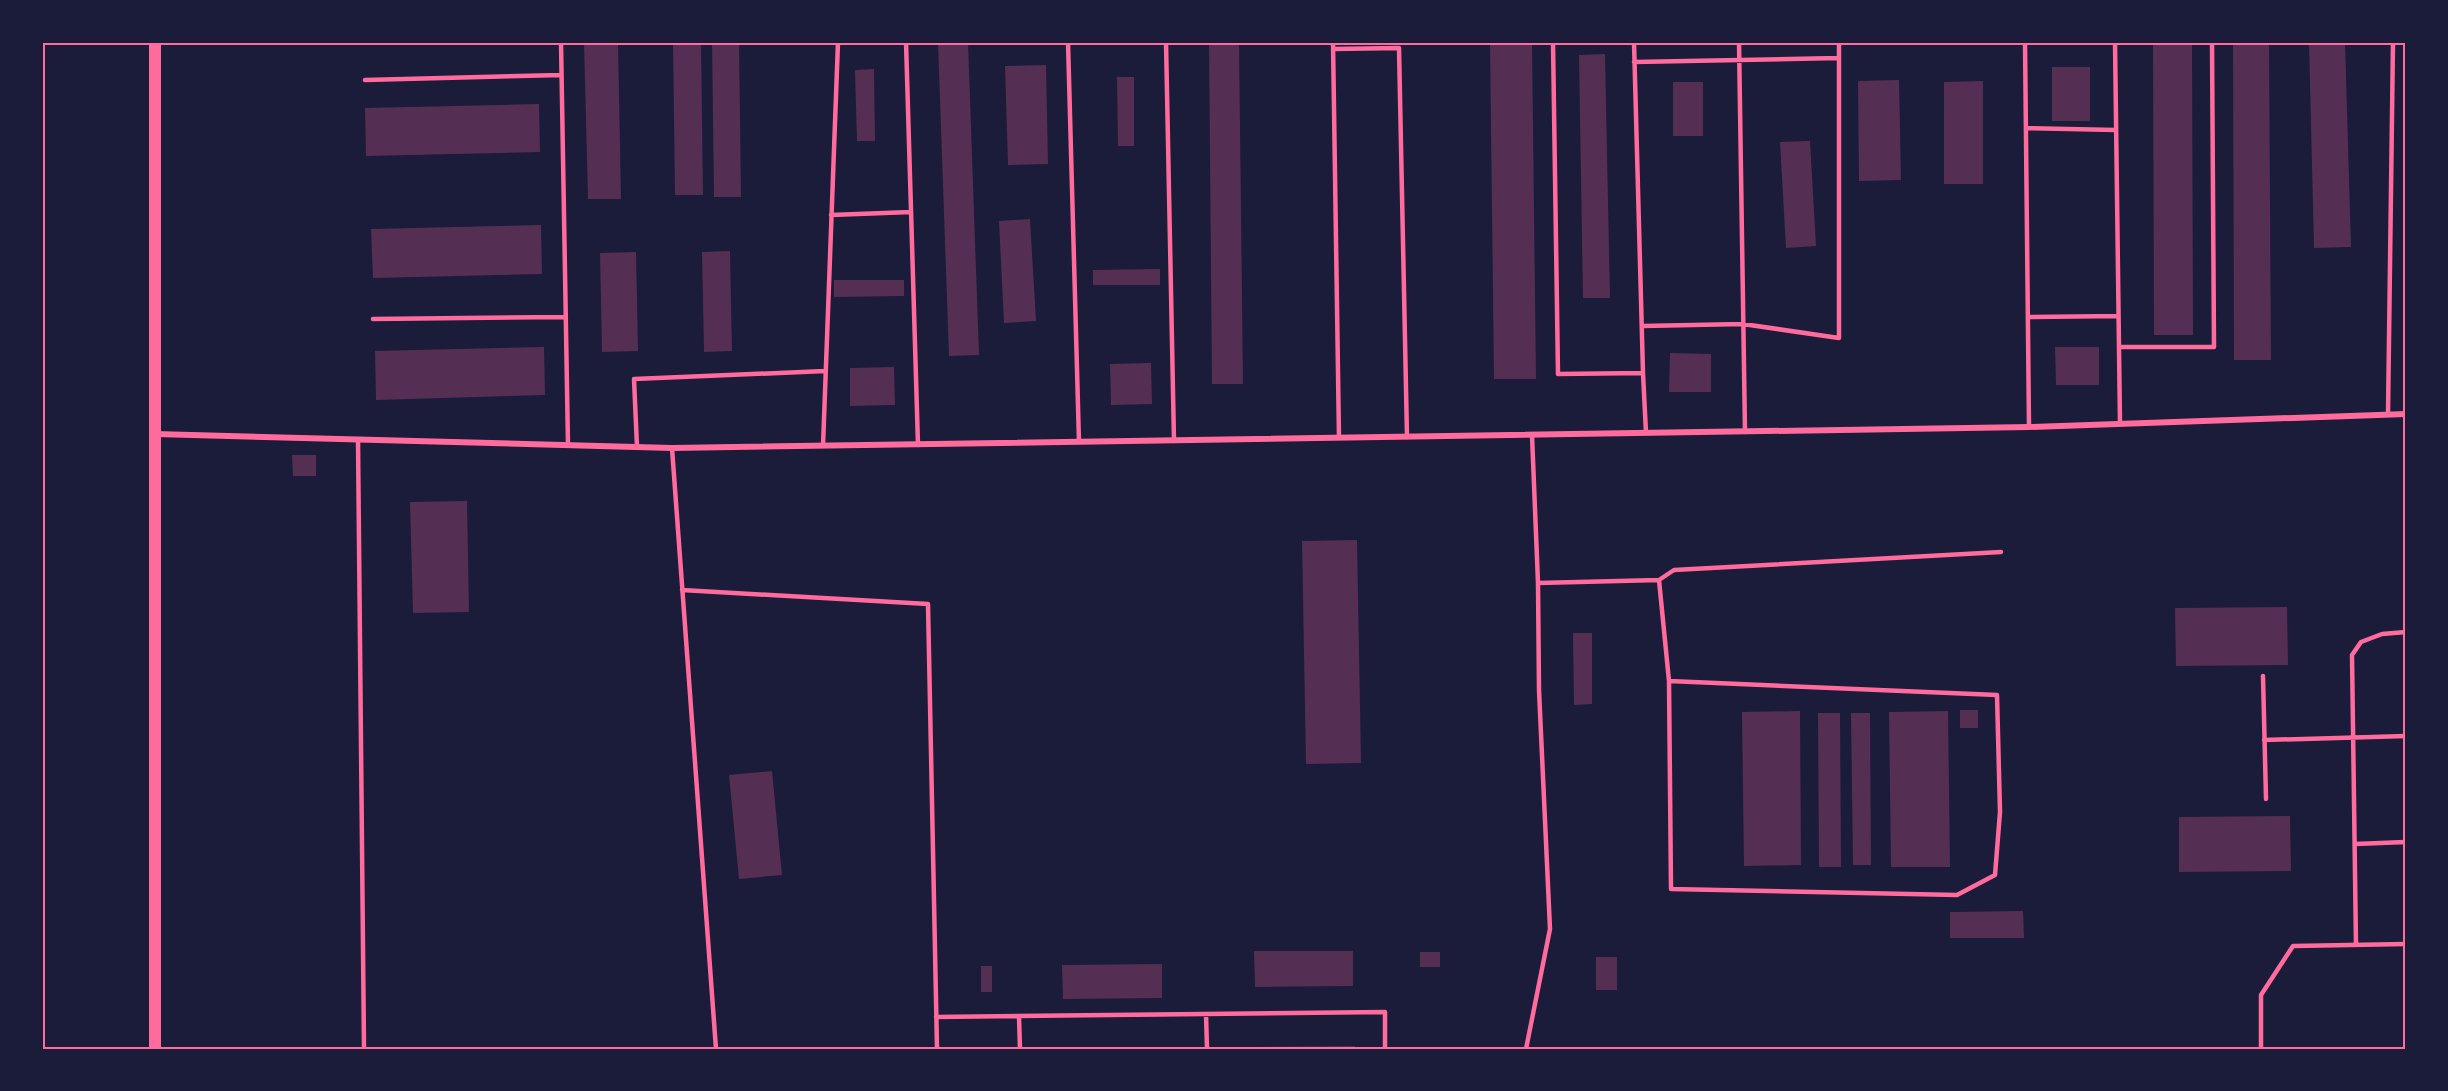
<svg xmlns="http://www.w3.org/2000/svg" width="2448" height="1091" viewBox="0 0 2448 1091" font-family="'Alegreya Sans',sans-serif">
  <style>
    .building { fill: #542f53 }
    .lines { fill: none; stroke-linecap: round; stroke-linejoin: round }
    .service { stroke: #ff6b9d; stroke-width: 4.5 }
    .minor { stroke: #ff6b9d; stroke-width: 6 }
    .secondary { stroke: #ff6b9d; stroke-width: 12 }
    .neatline { fill: none; stroke: #ff6b9d; stroke-width: 2 }
  </style>
  <rect width="100%" height="100%" fill="#1b1b3a"/>
  <path class="building" d="M 584,42 L 618,42 L 621,199 L 588,199 Z
    M 673,42 L 701,42 L 703,195 L 675,195 Z
    M 712,42 L 739,42 L 741,197 L 714,197 Z
    M 938,42 L 968,42 L 979,355 L 949,356 Z
    M 1209,42 L 1239,42 L 1243,384 L 1212,384 Z
    M 2153,42 L 2192,42 L 2193,335 L 2154,335 Z
    M 2233,42 L 2269,42 L 2271,360 L 2234,360 Z
    M 2309,42 L 2345,42 L 2351,247 L 2314,248 Z
    M 1532,43 L 1536,379 L 1494,379 L 1490,44 Z
    M 1605,54 L 1610,298 L 1583,298 L 1579,55 Z
    M 1046,65 L 1048,164 L 1008,165 L 1005,66 Z
    M 2052,67 L 2090,67 L 2090,121 L 2052,121 Z
    M 874,69 L 875,141 L 857,141 L 855,70 Z
    M 1117,77 L 1134,77 L 1134,146 L 1118,146 Z
    M 1899,80 L 1901,180 L 1859,181 L 1858,81 Z
    M 1983,81 L 1983,184 L 1944,184 L 1944,82 Z
    M 1673,82 L 1703,82 L 1703,136 L 1673,136 Z
    M 539,104 L 540,152 L 366,156 L 365,108 Z
    M 1810,141 L 1816,246 L 1786,248 L 1780,142 Z
    M 1030,219 L 1036,321 L 1004,323 L 999,221 Z
    M 541,225 L 542,274 L 373,278 L 371,229 Z
    M 730,251 L 732,351 L 704,352 L 702,252 Z
    M 636,252 L 638,351 L 602,352 L 600,253 Z
    M 1160,269 L 1160,285 L 1093,285 L 1093,270 Z
    M 834,280 L 904,280 L 904,296 L 834,297 Z
    M 544,347 L 545,395 L 376,400 L 375,351 Z
    M 2055,347 L 2099,347 L 2099,385 L 2056,385 Z
    M 1670,353 L 1711,354 L 1711,392 L 1669,392 Z
    M 1151,363 L 1152,404 L 1111,405 L 1110,364 Z
    M 894,367 L 895,405 L 850,406 L 850,368 Z
    M 292,455 L 316,455 L 316,476 L 293,476 Z
    M 467,501 L 469,612 L 413,613 L 410,502 Z
    M 1357,540 L 1361,763 L 1306,764 L 1302,541 Z
    M 2287,607 L 2288,665 L 2176,666 L 2175,608 Z
    M 1573,633 L 1592,633 L 1592,704 L 1574,705 Z
    M 1960,710 L 1978,710 L 1978,728 L 1960,728 Z
    M 1800,711 L 1801,865 L 1744,866 L 1742,712 Z
    M 1948,711 L 1950,867 L 1891,867 L 1889,712 Z
    M 1818,713 L 1840,713 L 1841,867 L 1819,867 Z
    M 1851,713 L 1870,713 L 1871,865 L 1853,865 Z
    M 772,771 L 782,875 L 739,879 L 729,775 Z
    M 2290,816 L 2291,871 L 2179,872 L 2179,817 Z
    M 2023,911 L 2024,938 L 1950,938 L 1950,912 Z
    M 1254,951 L 1353,951 L 1353,986 L 1255,987 Z
    M 1420,952 L 1440,952 L 1440,967 L 1420,967 Z
    M 1596,957 L 1617,957 L 1617,990 L 1596,990 Z
    M 1162,964 L 1162,998 L 1063,999 L 1062,965 Z
    M 981,966 L 992,966 L 992,992 L 981,992 Z
    M 1355,1046 L 1355,1049 L 1254,1049 L 1254,1047 Z"/>
  <g class="lines">
    <path class="service" d="M 561,42 L 568,445
      M 906,42 L 918,445
      M 1068,42 L 1079,442
      M 1166,42 L 1174,441
      M 1333,42 L 1339,438
      M 1553,42 L 1558,374 L 1643,373 L 1646,433
      M 1634,42 L 1643,373
      M 1739,42 L 1745,432
      M 2025,42 L 2029,427
      M 2115,42 L 2120,424
      M 1333,49 L 1399,48 L 1407,437
      M 1634,62 L 1839,58
      M 365,80 L 561,75
      M 2026,128 L 2116,130
      M 831,215 L 911,212
      M 2028,317 L 2118,316
      M 373,319 L 565,317
      M 1642,326 L 1743,324 L 1839,338 L 1839,42
      M 2119,347 L 2214,347 L 2212,42
      M 2388,414 L 2393,42
      M 358,439 L 364,1049
      M 823,446 L 838,42
      M 637,447 L 634,379 L 825,371
      M 672,448 L 716,1049
      M 1659,580 L 1669,681 L 1671,889 L 1957,895 L 1995,875 L 2000,812 L 1997,695 L 1669,681
      M 1538,583 L 1659,580 L 1674,570 L 2001,552
      M 682,590 L 928,604 L 937,1049
      M 2263,676 L 2266,799
      M 2264,740 L 2406,736
      M 2355,844 L 2406,842
      M 2356,945 L 2352,655 L 2361,642 L 2382,634 L 2406,632
      M 1206,1014 L 1207,1049
      M 936,1017 L 1385,1012 L 1385,1049
      M 1019,1017 L 1020,1049
      M 1526,1049 L 1550,929 L 1539,690 L 1538,583 L 1532,435
      M 2261,1049 L 2261,995 L 2293,946 L 2406,944"/>
    <path class="minor" d="M 155,434 L 672,448 L 2029,427 L 2406,414"/>
    <path class="secondary" d="M 155,42 L 155,1049"/>
  </g>
  <rect width="2448" height="1091" fill="none" stroke="#1b1b3a" stroke-width="87"/>
  <rect x="44" y="44" width="2360" height="1004" class="neatline"/>
</svg>
